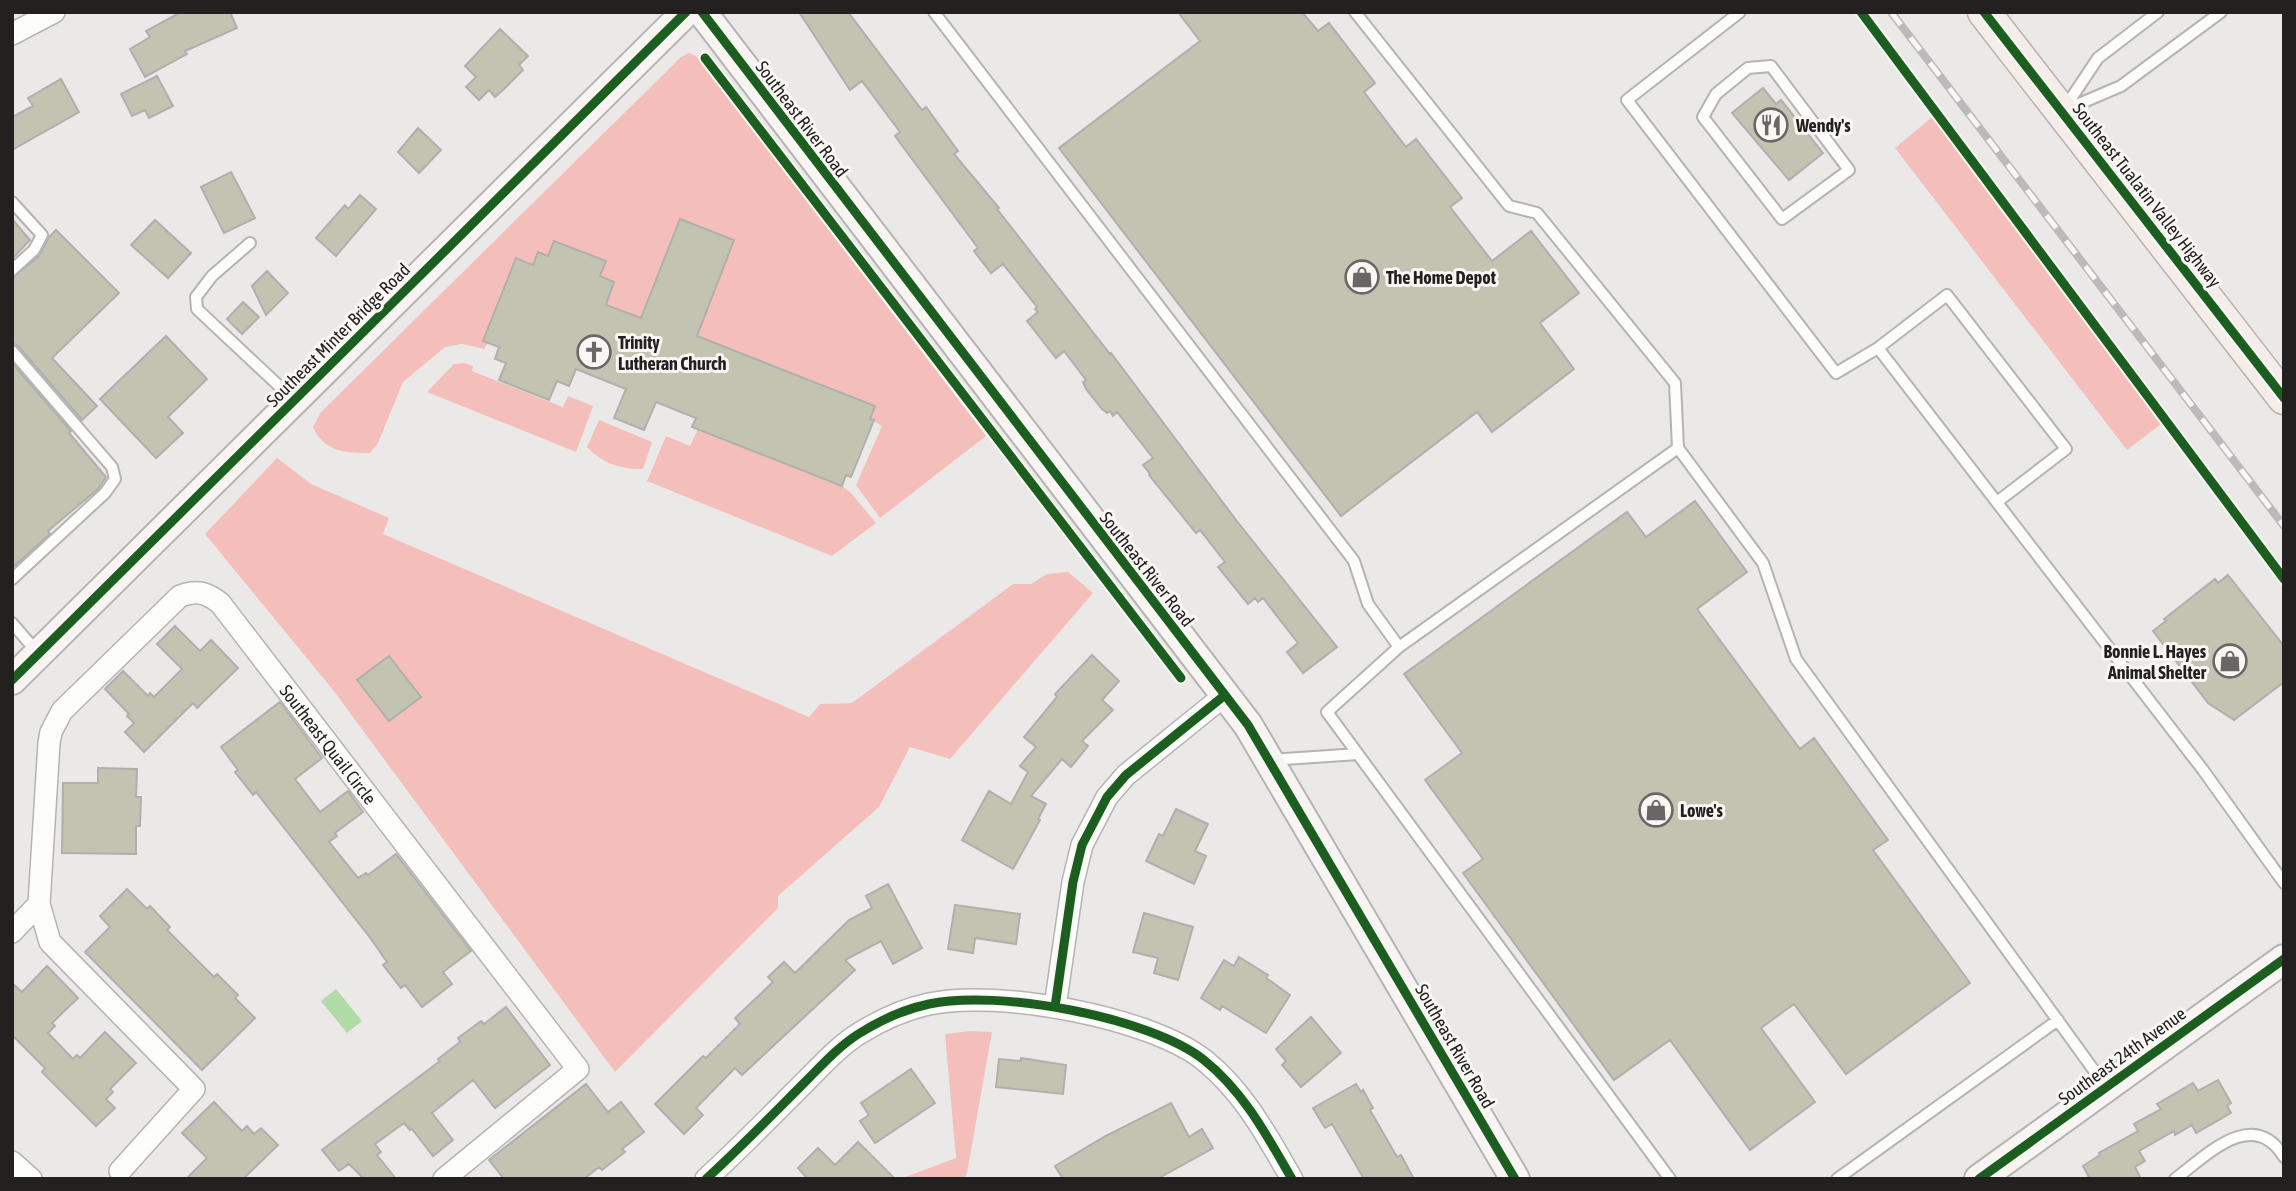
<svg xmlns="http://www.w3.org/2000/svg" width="2296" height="1191" viewBox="0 0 2296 1191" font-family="'Asap Condensed',sans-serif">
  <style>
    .green { fill: #f4bfbb }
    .water { fill: #b0daa8 }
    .building { fill: #c3c3b1; stroke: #b0afad; stroke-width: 2 }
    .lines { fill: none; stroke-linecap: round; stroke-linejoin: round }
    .lane-casing { stroke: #b5b4b3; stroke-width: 14 }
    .street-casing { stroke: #b5b4b3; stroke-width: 24 }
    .secondary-casing { stroke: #b5b4b3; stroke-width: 32 }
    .primary-casing { stroke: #bcb1aa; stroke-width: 35 }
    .lane { stroke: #fcfcfb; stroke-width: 10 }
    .street { stroke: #fcfcfb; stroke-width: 21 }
    .secondary { stroke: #f8f4f2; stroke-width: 28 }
    .primary { stroke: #f4edea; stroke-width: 32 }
    .rail-casing { stroke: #bbb9b9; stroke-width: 8 }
    .rail { stroke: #f9f7f3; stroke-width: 5; stroke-dasharray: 16; stroke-linecap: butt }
    .cycleway-casing { stroke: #f9f7f3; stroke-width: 13 }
    .cycleway { stroke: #1b5e20; stroke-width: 9 }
    .labels { text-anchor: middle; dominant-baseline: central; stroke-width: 6; stroke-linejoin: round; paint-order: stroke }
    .street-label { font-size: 18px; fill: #222120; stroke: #f9f7f3 }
    .poi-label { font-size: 18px; font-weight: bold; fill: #222120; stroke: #f9f7f3; text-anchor: start }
  </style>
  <rect width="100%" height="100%" fill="#ebe9e7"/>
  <path class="green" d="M 689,53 L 696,56 L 986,436 L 880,518 L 856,485 L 882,426 L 787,371 L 726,348 L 688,359 L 734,241 L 680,219 L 636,333 L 634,315 L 606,305 L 614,283 L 600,277 L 605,261 L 555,241 L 548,256 L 538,252 L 533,265 L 516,259 L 483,341 L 488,343 L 484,349 L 462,344 L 445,347 L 403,382 L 378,443 L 370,453 C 347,454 323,451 313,427 L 321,412 L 681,57 Z
    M 1932,117 L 2165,421 L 2127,450 L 1895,148 Z
    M 465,363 L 473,366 L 472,371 L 563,407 L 568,396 L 593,406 L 576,452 L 427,392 L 454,364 Z
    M 599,420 L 652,442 L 643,469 C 621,470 602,463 587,447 Z
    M 698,429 L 842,486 L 851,493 L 876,523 L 832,556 L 647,481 L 666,436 L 690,446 Z
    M 277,458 L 311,484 L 389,518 L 383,534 L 809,717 L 820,704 L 852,703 L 1013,584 L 1031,584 L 1047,574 L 1068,572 L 1093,593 L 950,759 L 910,747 L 879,807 L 778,896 L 778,908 L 615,1072 L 333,690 L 205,534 Z
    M 971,1031 L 992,1032 L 967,1173 L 964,1179 L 900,1179 L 956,1158 L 945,1034 Z"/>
  <path class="water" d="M 336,989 L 362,1021 L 347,1033 L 321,1001 Z"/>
  <path class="building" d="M 181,12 L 230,12 L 237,28 L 185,51 L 187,54 L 145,77 L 130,49 L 150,37 L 146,31 Z
    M 799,12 L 848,12 L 922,110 L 926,107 L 958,151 L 954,154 L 999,208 L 997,209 L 1110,354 L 1111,353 L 1236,520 L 1337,647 L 1303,673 L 1287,652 L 1298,643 L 1263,598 L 1258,602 L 1255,598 L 1248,604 L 1218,567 L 1225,562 L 1200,530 L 1196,533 L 1149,475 L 1150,474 L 1143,465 L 1153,458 L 1117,412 L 1113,416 L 1110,411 L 1107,413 L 1102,409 L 1086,389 L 1083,382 L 1086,380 L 1064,351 L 1056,358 L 1027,321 L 1038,312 L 1035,309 L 1037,307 L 1003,264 L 991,273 L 974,251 L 978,248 L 895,136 L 900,132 L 862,81 L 850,90 Z
    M 1178,12 L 1302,12 L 1318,31 L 1329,23 L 1375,83 L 1364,92 L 1406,147 L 1416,139 L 1462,198 L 1450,207 L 1492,261 L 1531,231 L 1579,293 L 1540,323 L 1574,369 L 1492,432 L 1477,412 L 1341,516 L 1059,148 L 1200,41 Z
    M 500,29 L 528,56 L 519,65 L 523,70 L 504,89 L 495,97 L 489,90 L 479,100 L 466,87 L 476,77 L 465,66 Z
    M 157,76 L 173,106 L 149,118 L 145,110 L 132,116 L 121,94 Z
    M 61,79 L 79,112 L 12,150 L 12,117 L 33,106 L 28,98 Z
    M 1763,88 L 1776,104 L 1781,100 L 1823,153 L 1789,180 L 1732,113 Z
    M 418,128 L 441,150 L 419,173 L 398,152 Z
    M 231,172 L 255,218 L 224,233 L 201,187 Z
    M 360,195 L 376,209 L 336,256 L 316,238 L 345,205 L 348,209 Z
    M 12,219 L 30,240 L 12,259 Z
    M 680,219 L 734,240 L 697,336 L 875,406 L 870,419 L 874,420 L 851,477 L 846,475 L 842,486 L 692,427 L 696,418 L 656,402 L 644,430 L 614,418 L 626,389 L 576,369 L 569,386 L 557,381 L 549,400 L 499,380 L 506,363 L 495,359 L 499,347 L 483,341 L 516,258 L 533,265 L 538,252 L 548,256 L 554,241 L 606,261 L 600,276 L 614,282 L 606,305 L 641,318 Z
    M 155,220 L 191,253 L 168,278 L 131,245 Z
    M 56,230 L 119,293 L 52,358 L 97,406 L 82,420 L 18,346 L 12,343 L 12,278 L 39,256 L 49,237 Z
    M 267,271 L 288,293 L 266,315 L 252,286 Z
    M 243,302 L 259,317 L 242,334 L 227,319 Z
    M 166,336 L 207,379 L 168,417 L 183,433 L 156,458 L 100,399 Z
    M 12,363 L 71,431 L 69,433 L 106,477 L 99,488 L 48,531 L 50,534 L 12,568 Z
    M 1695,501 L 1747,572 L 1697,609 L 1800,749 L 1814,738 L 1888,840 L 1873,850 L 1970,983 L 1846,1074 L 1794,1004 L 1761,1028 L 1815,1102 L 1750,1150 L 1670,1040 L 1614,1080 L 1463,873 L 1483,859 L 1425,780 L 1462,753 L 1404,674 L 1627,512 L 1646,537 Z
    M 2228,575 L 2284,646 L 2284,682 L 2234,720 L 2208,703 L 2153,631 L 2166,621 L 2164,619 L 2215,579 L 2218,583 Z
    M 175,626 L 200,651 L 211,640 L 238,668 L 197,708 L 193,703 L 144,752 L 125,732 L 134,723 L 127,716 L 129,714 L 105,689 L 123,671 L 148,696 L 150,693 L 154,697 L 182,669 L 157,644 Z
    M 1092,655 L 1119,681 L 1102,700 L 1113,710 L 1082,741 L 1088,746 L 1071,767 L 1062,759 L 1031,796 L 1046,804 L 1038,819 L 1040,820 L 1013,869 L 962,840 L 989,791 L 1011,804 L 1028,772 L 1020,766 L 1036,747 L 1024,737 L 1057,697 L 1055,694 Z
    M 389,656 L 421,697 L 389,721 L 357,680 Z
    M 280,702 L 322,758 L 295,779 L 320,812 L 348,791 L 363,812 L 335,833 L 337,836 L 329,842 L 358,878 L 366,873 L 368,875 L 396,854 L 471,951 L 443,972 L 452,984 L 422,1007 L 405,985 L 401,988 L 383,965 L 387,962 L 371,939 L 256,792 L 253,795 L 235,772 L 238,770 L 221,747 Z
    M 98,768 L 137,769 L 136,797 L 141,797 L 140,826 L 136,826 L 136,854 L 62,853 L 63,783 L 98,783 Z
    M 1176,809 L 1208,824 L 1195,851 L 1206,856 L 1194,884 L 1146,861 L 1159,834 L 1163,836 Z
    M 888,884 L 922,948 L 893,964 L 881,941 L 845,960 L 855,970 L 742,1075 L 735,1068 L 696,1108 L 703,1115 L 684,1134 L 655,1104 L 703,1056 L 706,1058 L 740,1024 L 735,1018 L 773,982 L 768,977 L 784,962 L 795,973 L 849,920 L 872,908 L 866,896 Z
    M 127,889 L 147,909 L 150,906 L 170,927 L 167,930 L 214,977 L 217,974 L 238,995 L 235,998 L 255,1018 L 202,1070 L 85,952 L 110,927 L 100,916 Z
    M 955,905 L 1020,914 L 1016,944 L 975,938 L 973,953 L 948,949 Z
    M 1144,913 L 1193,927 L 1178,980 L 1154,973 L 1158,958 L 1133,952 Z
    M 1239,957 L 1268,975 L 1266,978 L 1290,995 L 1266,1033 L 1222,1006 L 1220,1010 L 1201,998 L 1224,960 L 1234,966 Z
    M 47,966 L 78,998 L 52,1023 L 55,1026 L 48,1033 L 73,1059 L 77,1055 L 80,1058 L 105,1032 L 136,1063 L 110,1089 L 113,1092 L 106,1099 L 115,1108 L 96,1126 L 42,1072 L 45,1068 L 12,1035 L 12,983 L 22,992 Z
    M 506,1007 L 550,1065 L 495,1108 L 473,1080 L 432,1113 L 453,1140 L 433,1156 L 412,1129 L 410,1130 L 404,1123 L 375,1144 L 381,1152 L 377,1155 L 396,1179 L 364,1179 L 349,1164 L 339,1171 L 322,1150 L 440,1061 L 438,1059 L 460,1042 L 458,1038 L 481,1021 L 484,1024 Z
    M 1311,1017 L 1341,1053 L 1301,1087 L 1282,1065 L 1286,1061 L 1276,1049 Z
    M 1021,1058 L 1066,1065 L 1063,1094 L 996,1087 L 999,1059 L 1021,1061 Z
    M 911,1069 L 935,1103 L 875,1143 L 860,1121 L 869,1115 L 861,1103 Z
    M 2218,1080 L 2231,1103 L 2227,1106 L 2231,1113 L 2196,1133 L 2192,1125 L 2175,1135 L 2174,1131 L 2139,1151 L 2145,1161 L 2135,1167 L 2141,1179 L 2090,1179 L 2083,1166 L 2100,1155 L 2099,1153 L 2138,1131 L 2134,1124 L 2161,1109 L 2157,1104 L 2193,1083 L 2198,1091 Z
    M 586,1084 L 608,1112 L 621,1102 L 644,1132 L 622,1149 L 625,1152 L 602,1170 L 599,1167 L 584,1179 L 504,1179 L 489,1160 Z
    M 1356,1084 L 1361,1092 L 1363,1090 L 1373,1108 L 1370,1110 L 1397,1157 L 1401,1155 L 1414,1179 L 1364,1179 L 1332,1124 L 1325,1128 L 1313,1108 Z
    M 214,1102 L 242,1131 L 247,1126 L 254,1134 L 261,1128 L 278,1145 L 243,1179 L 186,1179 L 207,1158 L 182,1133 Z
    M 1171,1103 L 1189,1137 L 1202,1129 L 1213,1148 L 1157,1179 L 1063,1179 L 1055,1166 L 1104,1137 Z
    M 858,1142 L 895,1179 L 808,1179 L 798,1168 L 818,1148 L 835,1165 Z"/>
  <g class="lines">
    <defs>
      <path id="lane" d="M 934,12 L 1354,561 L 1368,604 L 1399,647 L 1327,712 L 1670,1179
        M 1355,12 L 1509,206 L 1537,213 L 1675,383 L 1678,448 L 1763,563 L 1796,659 L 2106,1087
        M 1740,12 L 1627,100 L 1836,373 L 1878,348 L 2203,770 L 2284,883
        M 1771,66 L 1849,170 L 1782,219 L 1703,117 L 1716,94 L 1748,68 Z
        M 2064,109 L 2098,58 L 2158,12
        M 2065,110 L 2121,86 L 2221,12
        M 12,202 L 42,235 L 34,250 L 12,270
        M 250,243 L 212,276 L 196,297 L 197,309 L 294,400
        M 1878,348 L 1947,295 L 2066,449 L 1997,502
        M 12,351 L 112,467 L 115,479 L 105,493 L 12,579
        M 12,623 L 37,652
        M 1399,647 L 1678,448
        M 1270,760 L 1358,754
        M 1837,1179 L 2058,1020
        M 2175,1179 C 2206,1156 2253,1106 2284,1157"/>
      <g id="street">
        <path d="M 12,34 L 54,12"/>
        <path d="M 39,904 L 50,942 L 194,1089 L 120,1171"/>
        <path id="s1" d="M 12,932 L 39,904 L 49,743 L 51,732 L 62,711 L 180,596 C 196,590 206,592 220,603 L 578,1069 L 444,1179"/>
        <path d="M 1055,1007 L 1073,882 L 1082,845 L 1107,797 L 1126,775 L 1225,695"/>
        <path d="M 12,1162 L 31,1179"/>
        <path d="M 706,1179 C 740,1148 772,1115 805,1082 C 822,1065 840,1045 860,1033 C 881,1020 905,1009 929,1004 C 997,989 1150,1017 1204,1060 C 1244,1092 1267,1136 1292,1179"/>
      </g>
      <path id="secondary" d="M 702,12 L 1248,725 L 1515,1179
        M 12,680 L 686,12
        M 1979,1179 L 2284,959"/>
      <path id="primary" d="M 1984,12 L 2284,398"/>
    </defs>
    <use href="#lane" class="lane-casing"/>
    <use href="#street" class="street-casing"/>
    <use href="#secondary" class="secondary-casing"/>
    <use href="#primary" class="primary-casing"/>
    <use href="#lane" class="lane"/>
    <use href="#street" class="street"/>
    <use href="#secondary" class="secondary"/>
    <use href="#primary" class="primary"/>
    <defs>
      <path id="rail" d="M 1891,12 L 2284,526"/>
    </defs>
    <use href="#rail" class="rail-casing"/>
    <use href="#rail" class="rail"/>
    <defs>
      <path id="cycleway" d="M 702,12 L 1248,725 L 1515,1179
        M 1861,12 L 2284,579
        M 1984,12 L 2284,398
        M 705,58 L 1181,678
        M 12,680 L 686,12
        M 1055,1007 L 1073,882 L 1082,845 L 1107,797 L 1126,775 L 1225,695
        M 706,1179 C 740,1148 772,1115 805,1082 C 822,1065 840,1045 860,1033 C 881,1020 905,1009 929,1004 C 997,989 1150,1017 1204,1060 C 1244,1092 1267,1136 1292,1179
        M 1979,1179 L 2284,959"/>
    </defs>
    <use href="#cycleway" class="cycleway-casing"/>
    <use href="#cycleway" class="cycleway"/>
  </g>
  <defs>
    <symbol id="restaurant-ring" viewBox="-11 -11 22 22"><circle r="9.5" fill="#f9f7f3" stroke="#686766" stroke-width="1.5"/><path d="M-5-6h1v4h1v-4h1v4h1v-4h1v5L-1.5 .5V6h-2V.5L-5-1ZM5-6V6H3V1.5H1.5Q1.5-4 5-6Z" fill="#686766"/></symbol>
    <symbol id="shop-ring" viewBox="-11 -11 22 22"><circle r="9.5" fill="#f9f7f3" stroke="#686766" stroke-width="1.5"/><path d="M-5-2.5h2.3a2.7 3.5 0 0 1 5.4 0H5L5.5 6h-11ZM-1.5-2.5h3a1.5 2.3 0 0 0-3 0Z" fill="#686766"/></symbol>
    <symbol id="church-ring" viewBox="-11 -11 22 22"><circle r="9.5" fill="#f9f7f3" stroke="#686766" stroke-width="1.5"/><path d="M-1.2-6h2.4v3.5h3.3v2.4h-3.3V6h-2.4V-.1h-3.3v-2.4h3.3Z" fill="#686766"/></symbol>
  </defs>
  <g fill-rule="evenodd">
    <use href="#restaurant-ring" x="1752" y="106" width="38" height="38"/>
    <use href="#shop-ring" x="1343" y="258" width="38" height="38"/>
    <use href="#church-ring" x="575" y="333" width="38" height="38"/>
    <use href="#shop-ring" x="2211" y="642" width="38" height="38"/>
    <use href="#shop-ring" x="1637" y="791" width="38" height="38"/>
  </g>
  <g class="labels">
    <g class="street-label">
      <text transform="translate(802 119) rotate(53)">Southeast River Road</text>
      <text transform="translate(2147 195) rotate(52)">Southeast Tualatin Valley Highway</text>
      <text transform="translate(338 335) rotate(-45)">Southeast Minter Bridge Road</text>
      <text transform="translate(1147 569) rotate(52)">Southeast River Road</text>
      <text stroke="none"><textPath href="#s1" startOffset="621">Southeast Quail Circle</textPath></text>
      <text transform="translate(1455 1046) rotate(60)">Southeast River Road</text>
      <text transform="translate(2122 1056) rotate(-36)">Southeast 24th Avenue</text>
    </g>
    <g class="poi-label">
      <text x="1796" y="125">Wendy's</text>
      <text x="1386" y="277">The Home Depot</text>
      <text x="618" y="342">Trinity<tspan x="618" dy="21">Lutheran Church</tspan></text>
      <text x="2206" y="651" text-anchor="end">Bonnie L. Hayes<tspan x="2206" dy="21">Animal Shelter</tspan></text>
      <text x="1680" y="810">Lowe's</text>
    </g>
  </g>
  <rect width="2296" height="1191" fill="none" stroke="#222120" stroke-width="28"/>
</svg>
